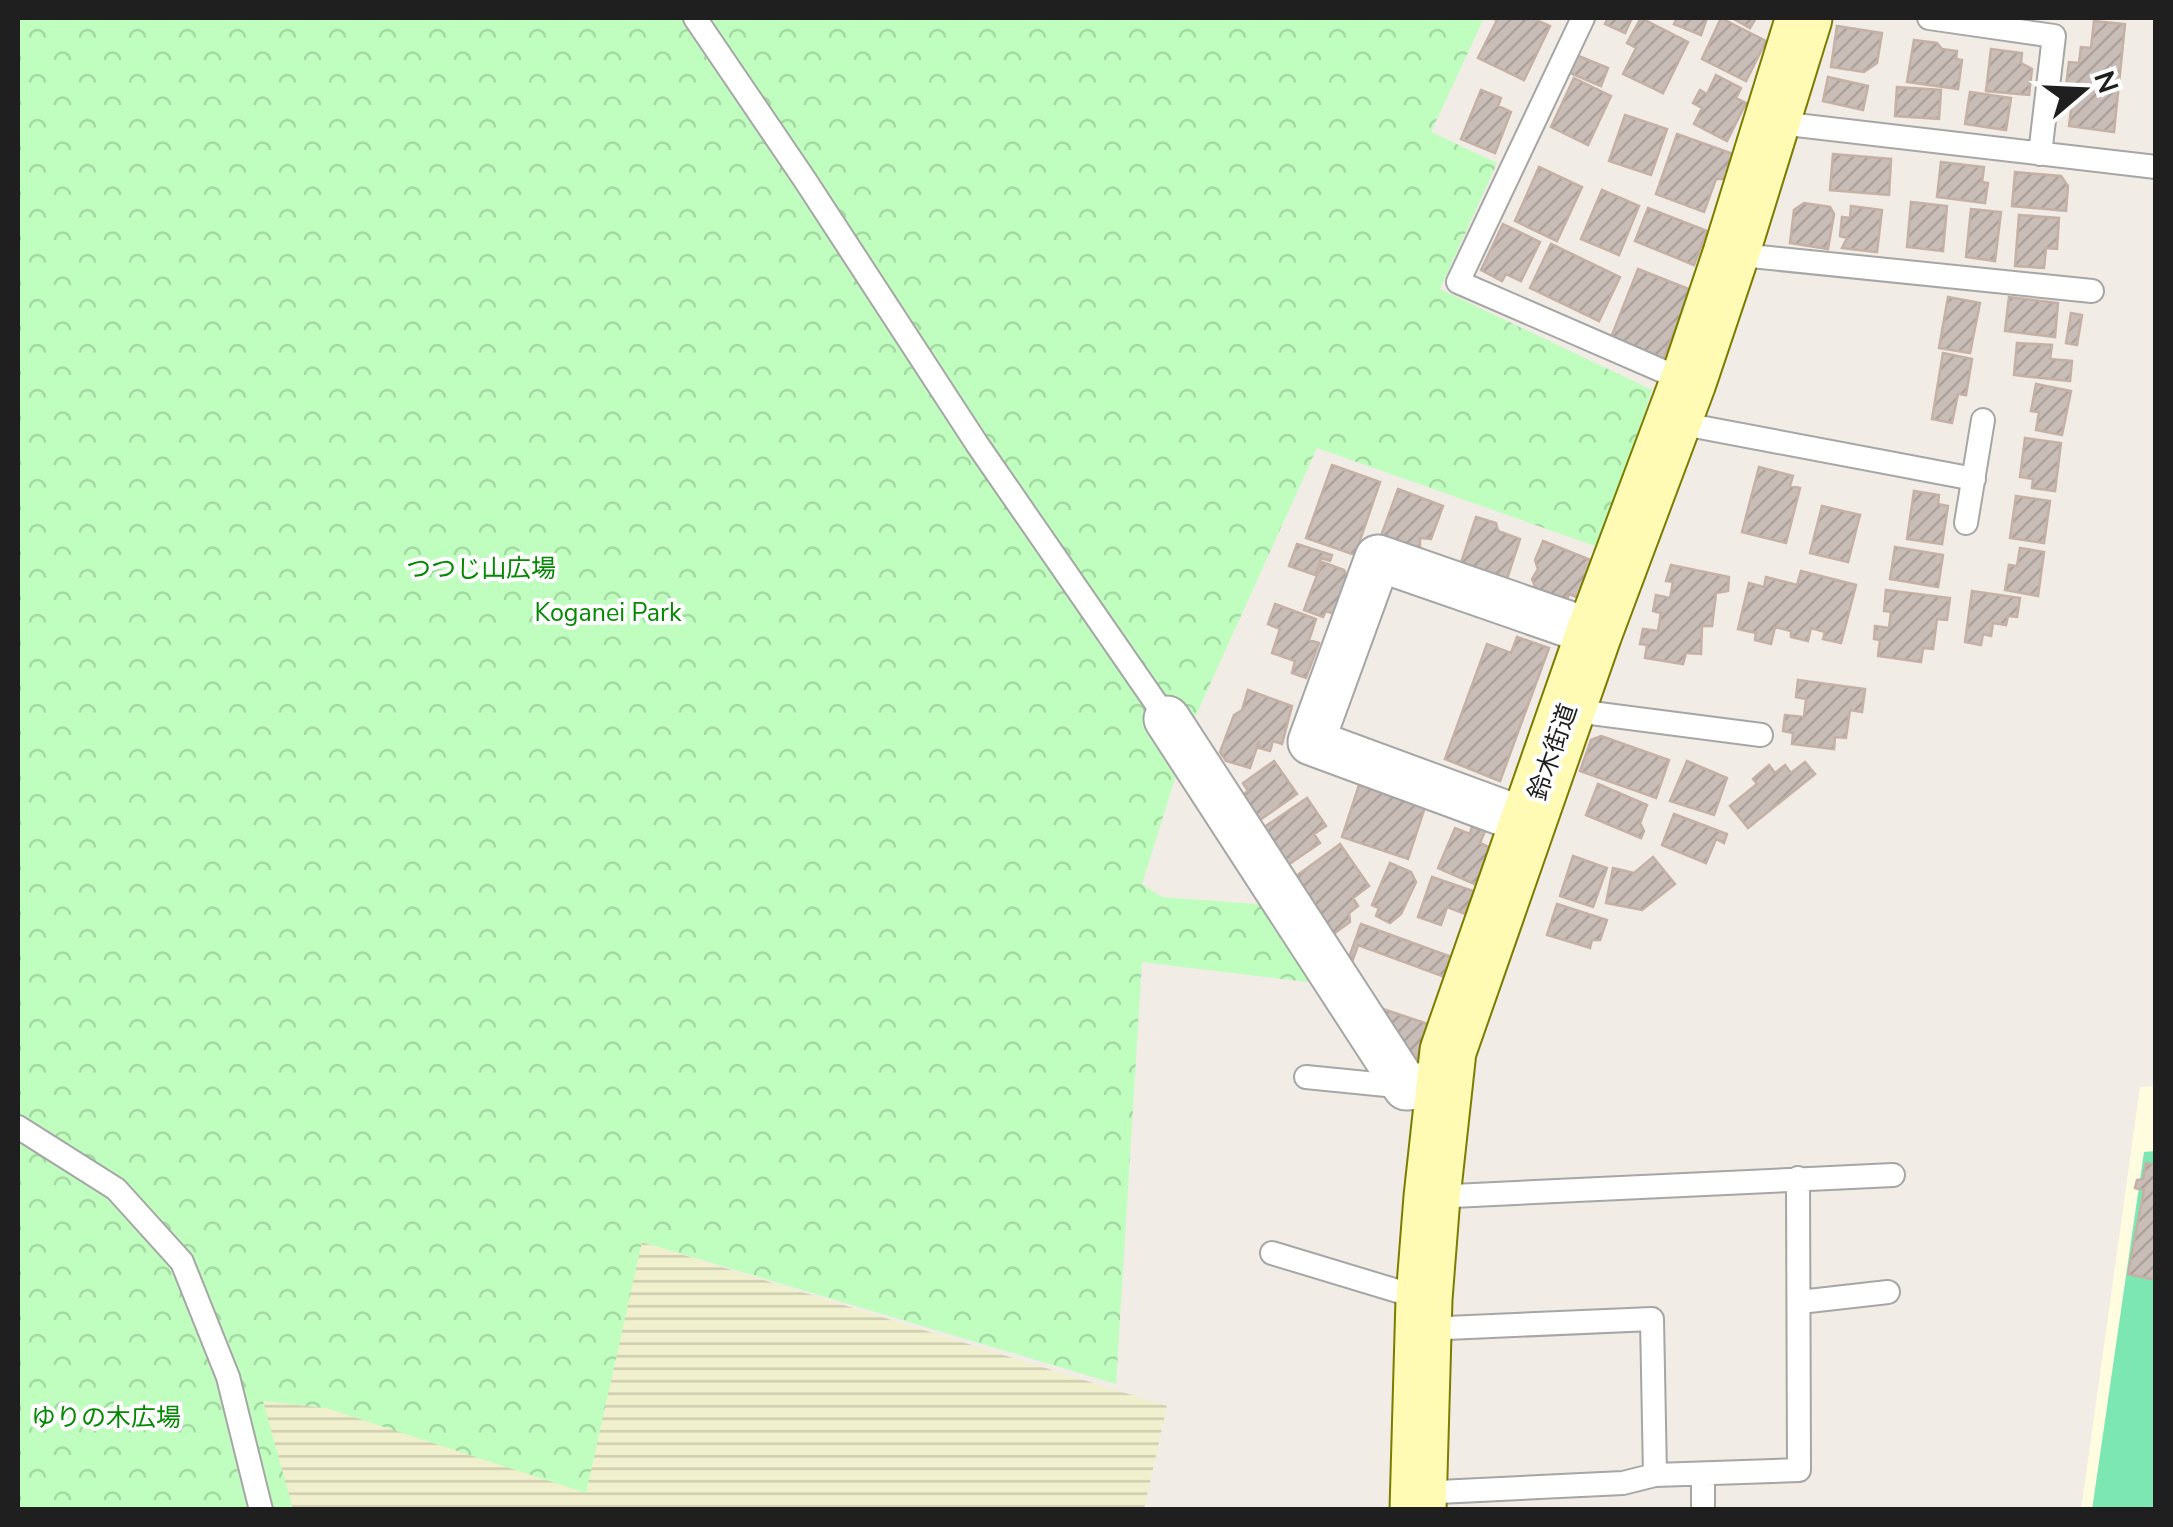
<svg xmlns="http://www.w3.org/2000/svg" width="2173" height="1527" viewBox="0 0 2173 1527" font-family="'Nunito Sans','Noto Sans JP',sans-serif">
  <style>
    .education { fill: #fffcdf }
    .farmland { fill: url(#farmland-rules) }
    .park { fill: url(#park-crowns) }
    .pitch { fill: #7ce7b3 }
    .building { fill: url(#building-hatch); stroke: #c4b0a5; stroke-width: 2.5 }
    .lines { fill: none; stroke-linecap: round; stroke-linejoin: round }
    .lane-casing { stroke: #a6a6a6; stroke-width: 26 }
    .street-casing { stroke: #a6a6a6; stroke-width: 49 }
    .secondary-casing { stroke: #7b7c00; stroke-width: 59 }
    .lane { stroke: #fff; stroke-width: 22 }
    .street { stroke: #fff; stroke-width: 45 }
    .secondary { stroke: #fffbb4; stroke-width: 55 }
    .labels { text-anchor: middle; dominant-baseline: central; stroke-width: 8; stroke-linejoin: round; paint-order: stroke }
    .park-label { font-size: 25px; fill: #048902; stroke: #fff }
    .street-label { font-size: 25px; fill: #1f1f1f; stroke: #fff }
  </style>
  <defs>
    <pattern id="farmland-rules" width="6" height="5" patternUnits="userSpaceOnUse" patternTransform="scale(2.5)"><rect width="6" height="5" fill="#f1f0ce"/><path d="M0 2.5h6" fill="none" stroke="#cecdb0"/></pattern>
    <pattern id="park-crowns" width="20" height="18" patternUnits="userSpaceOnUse" patternTransform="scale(2.5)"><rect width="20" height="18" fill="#bffebe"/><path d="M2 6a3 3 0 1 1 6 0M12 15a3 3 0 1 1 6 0" fill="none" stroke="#a4d9a3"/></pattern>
    <pattern id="building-hatch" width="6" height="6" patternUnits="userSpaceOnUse" patternTransform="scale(2.5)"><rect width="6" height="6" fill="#c9bdb7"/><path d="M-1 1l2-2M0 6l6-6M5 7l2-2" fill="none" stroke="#aca29d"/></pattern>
  </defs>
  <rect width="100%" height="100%" fill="#f1ece5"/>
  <path class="education" d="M 2155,1086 L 2155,1509 L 2081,1510 L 2140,1087 Z"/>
  <path class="farmland" d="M 642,1242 L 1167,1406 L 1144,1509 L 293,1510 L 262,1401 L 326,1408 Z"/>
  <path class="park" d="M 18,18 L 1484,18 L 1431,132 L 1497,163 L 1440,289 L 1652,390 L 1601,548 L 1317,448 L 1192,724 L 1142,884 L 1162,897 L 1270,905 L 1324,984 L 1142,962 L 1116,1384 L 642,1242 L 586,1493 L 326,1408 L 263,1401 L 293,1509 L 18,1509 Z"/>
  <path class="pitch" d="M 2155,1151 L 2155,1509 L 2092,1510 L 2144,1152 Z"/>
  <path class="building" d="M 1491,18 L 1532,18 L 1550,26 L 1524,80 L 1478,58 L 1497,20 Z
    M 1608,18 L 1632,18 L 1625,33 L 1605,24 Z
    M 1641,18 L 1688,42 L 1663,93 L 1623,74 L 1636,48 L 1627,43 Z
    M 1677,18 L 1707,18 L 1701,35 L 1674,24 Z
    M 1721,18 L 1766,41 L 1746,81 L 1702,59 Z
    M 1732,18 L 1756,18 L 1750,28 Z
    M 2094,21 L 2125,24 L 2114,132 L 2069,126 L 2073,95 L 2065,94 L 2069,62 L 2079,63 L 2081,47 L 2091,48 Z
    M 1837,26 L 1882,33 L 1877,63 L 1864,72 L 1831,67 Z
    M 1914,40 L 1937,43 L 1942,49 L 1957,51 L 1956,59 L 1962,60 L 1958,89 L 1907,82 Z
    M 1991,49 L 2022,53 L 2021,63 L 2032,69 L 2029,95 L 1986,91 Z
    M 1576,55 L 1608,68 L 1601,86 L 1568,72 Z
    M 1716,75 L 1741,88 L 1736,98 L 1746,103 L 1727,141 L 1694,124 L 1702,108 L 1693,103 L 1700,90 L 1707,94 Z
    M 1828,77 L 1868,86 L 1863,110 L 1823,101 Z
    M 1574,78 L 1611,96 L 1588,145 L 1551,127 Z
    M 1897,87 L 1941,90 L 1939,119 L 1895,116 Z
    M 1481,90 L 1501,98 L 1498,106 L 1511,112 L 1495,153 L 1461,139 Z
    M 1970,92 L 2011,98 L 2006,130 L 1965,124 Z
    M 1625,115 L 1667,129 L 1651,175 L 1609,161 Z
    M 1677,134 L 1736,155 L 1728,179 L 1716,179 L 1704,212 L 1656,194 Z
    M 1833,154 L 1891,159 L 1889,195 L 1830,190 Z
    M 1941,162 L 1984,167 L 1982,182 L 1988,183 L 1985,203 L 1937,197 Z
    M 1539,167 L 1582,187 L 1557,241 L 1515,221 Z
    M 2015,172 L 2061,176 L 2068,186 L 2066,211 L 2012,206 Z
    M 1602,190 L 1639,206 L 1619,255 L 1581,239 Z
    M 1911,202 L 1947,206 L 1943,251 L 1907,247 Z
    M 1804,203 L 1830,207 L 1834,214 L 1828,249 L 1790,243 L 1794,210 Z
    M 1851,206 L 1882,210 L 1877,252 L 1842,248 L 1847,238 L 1840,236 L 1842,217 L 1850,218 Z
    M 1648,208 L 1707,231 L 1694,265 L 1635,241 Z
    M 1971,209 L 2001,212 L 1995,261 L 1966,257 Z
    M 2019,215 L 2059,218 L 2057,249 L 2046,248 L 2044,268 L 2015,266 Z
    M 1503,224 L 1540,242 L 1521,281 L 1506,274 L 1502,281 L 1481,270 Z
    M 1551,244 L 1620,277 L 1599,321 L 1530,288 Z
    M 1638,269 L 1691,290 L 1662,362 L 1610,340 Z
    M 1948,297 L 1980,303 L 1970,353 L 1939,348 Z
    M 2009,297 L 2058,303 L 2055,337 L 2005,331 Z
    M 2071,313 L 2082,315 L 2077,345 L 2066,343 Z
    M 2017,343 L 2052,345 L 2050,359 L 2072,361 L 2070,381 L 2014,375 Z
    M 1943,353 L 1972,359 L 1966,395 L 1958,394 L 1952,423 L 1932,419 Z
    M 2036,384 L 2071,391 L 2062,435 L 2036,430 L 2039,412 L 2031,411 Z
    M 2025,438 L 2061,443 L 2055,491 L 2032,488 L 2033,479 L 2020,477 Z
    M 1332,465 L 1380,482 L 1355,555 L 1306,538 Z
    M 1759,467 L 1793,476 L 1790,486 L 1800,488 L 1786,543 L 1742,532 Z
    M 1398,489 L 1443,506 L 1431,539 L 1420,538 L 1420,550 L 1381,536 Z
    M 1914,491 L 1939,495 L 1938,504 L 1948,506 L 1942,544 L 1907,539 Z
    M 2016,496 L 2050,501 L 2044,543 L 2010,538 Z
    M 1822,506 L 1860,515 L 1848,562 L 1810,553 Z
    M 1476,517 L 1496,523 L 1498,531 L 1520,539 L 1506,582 L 1460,566 Z
    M 1543,541 L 1598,563 L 1584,600 L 1569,594 L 1566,603 L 1537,591 L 1532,579 L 1538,569 L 1535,560 Z
    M 1297,544 L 1332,555 L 1330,561 L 1321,558 L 1315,575 L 1289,566 Z
    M 1895,547 L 1943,555 L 1938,587 L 1890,579 Z
    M 2020,548 L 2044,552 L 2038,596 L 2005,590 L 2009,565 L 2017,566 Z
    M 1322,562 L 1344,570 L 1350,581 L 1337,615 L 1326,611 L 1323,617 L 1304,610 Z
    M 1671,565 L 1729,577 L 1728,591 L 1716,593 L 1712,626 L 1702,626 L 1701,654 L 1686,653 L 1683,664 L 1645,658 L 1647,645 L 1640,644 L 1643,629 L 1658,631 L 1661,613 L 1653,611 L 1656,595 L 1670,598 L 1673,582 L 1666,581 Z
    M 1801,571 L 1856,585 L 1841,643 L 1823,639 L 1825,632 L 1811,628 L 1808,641 L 1791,637 L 1791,631 L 1775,627 L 1771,644 L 1755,640 L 1756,633 L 1738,629 L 1749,583 L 1764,587 L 1766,577 L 1797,585 Z
    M 1886,590 L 1950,598 L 1947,620 L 1937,619 L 1933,649 L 1923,648 L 1921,662 L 1878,656 L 1880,640 L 1874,639 L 1875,626 L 1889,628 L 1891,612 L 1884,611 Z
    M 1972,591 L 2020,598 L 2017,617 L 2008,616 L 2006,625 L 1993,623 L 1991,636 L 1983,634 L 1981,645 L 1965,642 Z
    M 1275,604 L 1316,619 L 1309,640 L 1319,643 L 1306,678 L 1292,673 L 1295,661 L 1272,653 L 1280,629 L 1268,624 Z
    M 1517,637 L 1549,648 L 1500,781 L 1445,759 L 1487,644 L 1511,653 Z
    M 1798,680 L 1865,689 L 1862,712 L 1850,710 L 1846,738 L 1835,737 L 1834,749 L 1792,744 L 1793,733 L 1783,731 L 1785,715 L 1804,717 L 1806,699 L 1796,697 Z
    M 1248,690 L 1292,706 L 1282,744 L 1273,741 L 1270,751 L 1259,748 L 1259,741 L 1250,768 L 1226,761 L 1220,752 L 1234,715 L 1242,710 Z
    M 1601,736 L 1669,760 L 1656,798 L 1580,771 L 1591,740 Z
    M 1274,761 L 1297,794 L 1257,822 L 1239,798 L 1248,791 L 1243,783 Z
    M 1687,761 L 1727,778 L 1714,815 L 1670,801 Z
    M 1805,762 L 1815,774 L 1748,828 L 1730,806 L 1757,784 L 1753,779 L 1769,765 L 1775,773 L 1785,765 L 1791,773 Z
    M 1598,784 L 1647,805 L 1640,823 L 1644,831 L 1641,838 L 1586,815 Z
    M 1359,785 L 1425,807 L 1408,859 L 1342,837 Z
    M 1307,798 L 1326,826 L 1314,834 L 1320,843 L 1285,867 L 1260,830 Z
    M 1674,814 L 1727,834 L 1724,843 L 1716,839 L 1706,863 L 1662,845 Z
    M 1472,826 L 1485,831 L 1480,843 L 1493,849 L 1477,885 L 1438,868 L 1455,828 L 1470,834 Z
    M 1340,844 L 1369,886 L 1353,898 L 1358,906 L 1349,913 L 1350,922 L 1328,938 L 1288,882 Z
    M 1573,856 L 1607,868 L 1593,907 L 1560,896 Z
    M 1653,857 L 1675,884 L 1642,910 L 1606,903 L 1613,868 L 1634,873 Z
    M 1390,863 L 1411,872 L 1416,882 L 1401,914 L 1390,923 L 1376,916 L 1379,908 L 1372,905 Z
    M 1432,877 L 1479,893 L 1475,904 L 1468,906 L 1465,914 L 1447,907 L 1441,925 L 1418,917 Z
    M 1557,904 L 1607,920 L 1600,940 L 1592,940 L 1590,948 L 1547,935 Z
    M 1361,924 L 1457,959 L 1450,979 L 1358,945 L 1351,965 L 1347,963 Z
    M 1371,1005 L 1428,1024 L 1416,1062 Z
    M 2146,1163 L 2156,1165 L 2156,1280 L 2128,1274 L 2144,1190 L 2135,1188 L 2137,1180 L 2143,1179 Z"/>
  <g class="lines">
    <defs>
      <path id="lane" d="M 695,18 L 805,180 L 977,444 L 1167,719
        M 1583,18 L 1458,282 L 1688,382
        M 1929,18 L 2054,36 L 2040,154
        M 1771,122 L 2156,167
        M 1731,254 L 2092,291
        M 1673,422 L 1974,479
        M 1966,523 L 1983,420
        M 1568,710 L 1761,735
        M 1306,1077 L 1406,1087
        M 18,1127 L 116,1189 L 182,1262 L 228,1377 L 261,1510
        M 1432,1197 L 1893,1175
        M 1272,1253 L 1424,1299
        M 1800,1302 L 1888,1292
        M 1424,1329 L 1652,1319 L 1655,1475
        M 1418,1493 L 1623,1483 L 1655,1475 L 1799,1470 L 1798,1178
        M 1703,1510 L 1703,1474"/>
      <path id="street" d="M 1167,719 L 1406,1087 L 1445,1084
        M 1528,822 L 1311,742 L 1378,558 L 1594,633"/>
      <path id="secondary" d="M 1418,1510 L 1424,1299 L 1432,1197 L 1448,1051 L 1594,633 L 1688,382 L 1731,254 L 1804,18"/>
    </defs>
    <use href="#lane" class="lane-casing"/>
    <use href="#street" class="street-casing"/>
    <use href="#secondary" class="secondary-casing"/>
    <use href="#lane" class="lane"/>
    <use href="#street" class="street"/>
    <use href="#secondary" class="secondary"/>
  </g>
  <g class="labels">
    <g class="park-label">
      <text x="481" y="569">つつじ山広場</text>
      <text x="608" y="613">Koganei Park</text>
      <text x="106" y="1418">ゆりの木広場</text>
    </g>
    <g class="street-label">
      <text transform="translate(1553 752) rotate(-71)">鈴木街道</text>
    </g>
  </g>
  <rect width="2173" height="1527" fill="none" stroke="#1f1f1f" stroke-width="40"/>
  <g transform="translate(2083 90) rotate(71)" stroke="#ffffff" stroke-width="8" paint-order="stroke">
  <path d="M0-8L18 38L0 25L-18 38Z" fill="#1f1f1f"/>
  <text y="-15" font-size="28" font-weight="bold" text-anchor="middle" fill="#1f1f1f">N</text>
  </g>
</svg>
